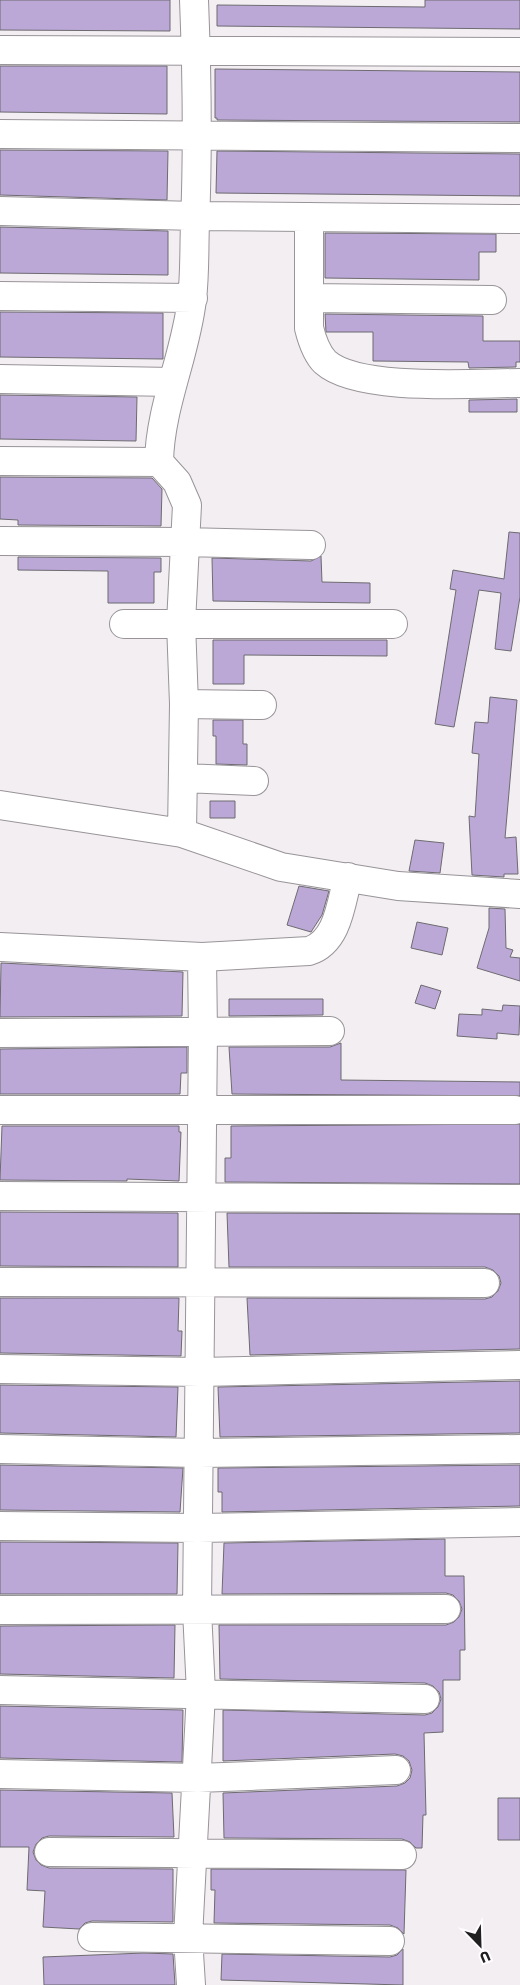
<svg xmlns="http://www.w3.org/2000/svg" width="520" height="1985" viewBox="0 0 520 1985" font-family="Jost,sans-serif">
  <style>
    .building { fill: #bba8d7; stroke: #6d6b70 }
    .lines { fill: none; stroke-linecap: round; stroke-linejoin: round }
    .minor-casing { stroke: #989498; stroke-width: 30 }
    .minor { stroke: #fff; stroke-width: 28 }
  </style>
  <rect width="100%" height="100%" fill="#f3eef2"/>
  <path class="building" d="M 0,0 L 170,0 L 170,31 L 0,30 Z
    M 425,0 L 520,0 L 520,29 L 217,26 L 217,5 L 425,7 Z
    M 0,66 L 167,66 L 167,114 L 0,112 Z
    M 215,69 L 520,72 L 520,122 L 217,120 L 217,118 L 215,118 Z
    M 0,150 L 168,151 L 167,200 L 0,195 Z
    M 217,151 L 520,154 L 520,196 L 216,193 Z
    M 0,227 L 168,231 L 168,275 L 0,273 Z
    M 325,233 L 496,234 L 496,252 L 479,252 L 479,280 L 325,278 Z
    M 0,312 L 163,313 L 163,359 L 0,357 Z
    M 325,314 L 483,316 L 483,341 L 520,341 L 520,362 L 516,362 L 516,367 L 469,368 L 468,362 L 373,361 L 373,332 L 326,332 Z
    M 0,395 L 137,397 L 136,441 L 0,439 Z
    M 517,399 L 517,412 L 469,412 L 469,400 Z
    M 0,477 L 152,478 L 162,489 L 161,526 L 18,525 L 18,520 L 0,519 Z
    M 509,532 L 520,533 L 520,597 L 511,651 L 495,649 L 501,593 L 479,590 L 454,727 L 435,724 L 456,590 L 450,589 L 453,570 L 504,579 Z
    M 321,556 L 322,582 L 370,583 L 370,603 L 213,601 L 212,558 L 311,561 Z
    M 18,557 L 161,558 L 161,572 L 154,572 L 154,603 L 108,603 L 108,571 L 18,570 Z
    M 213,640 L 387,640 L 387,656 L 244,655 L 244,684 L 213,684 Z
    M 490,697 L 517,700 L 505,838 L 516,837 L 518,874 L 504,874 L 504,877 L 472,875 L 469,816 L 475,817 L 479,754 L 472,753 L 475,722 L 488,723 Z
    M 213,720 L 243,720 L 243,744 L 247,744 L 247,765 L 216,764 L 216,736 L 213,736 Z
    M 210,801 L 235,801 L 235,818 L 210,818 Z
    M 415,840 L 444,843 L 440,873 L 409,871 Z
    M 299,886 L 329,891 L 322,915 L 311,932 L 287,925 Z
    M 489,908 L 505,909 L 506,948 L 513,950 L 510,957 L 520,958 L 520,981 L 477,968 L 489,928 Z
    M 417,922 L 448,928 L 442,955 L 411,948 Z
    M 1,963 L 183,972 L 182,1016 L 0,1017 Z
    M 421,985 L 441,991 L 435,1009 L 415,1003 Z
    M 229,999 L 323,999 L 323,1015 L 229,1016 Z
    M 503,1005 L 520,1006 L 519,1035 L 497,1033 L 497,1039 L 457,1036 L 459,1014 L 482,1015 L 482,1009 L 502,1011 Z
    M 341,1043 L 341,1080 L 520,1082 L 520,1096 L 232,1094 L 229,1047 L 330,1047 Z
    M 187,1047 L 187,1073 L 181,1073 L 180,1094 L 0,1094 L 0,1049 Z
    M 520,1124 L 520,1184 L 225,1182 L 225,1158 L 231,1158 L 231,1126 Z
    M 2,1126 L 179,1126 L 179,1132 L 181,1132 L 179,1181 L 127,1179 L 127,1181 L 0,1180 Z
    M 0,1212 L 178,1213 L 178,1267 L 0,1266 Z
    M 227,1213 L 520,1214 L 520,1349 L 250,1355 L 247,1298 L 485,1299 L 492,1297 L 498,1291 L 501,1283 L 499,1276 L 493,1270 L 485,1267 L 229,1267 Z
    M 0,1298 L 179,1298 L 178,1331 L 182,1331 L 181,1356 L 0,1353 Z
    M 520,1381 L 520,1433 L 220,1437 L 218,1387 Z
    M 0,1385 L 178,1387 L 176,1437 L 0,1433 Z
    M 0,1465 L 183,1468 L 180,1512 L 0,1510 Z
    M 520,1465 L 520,1506 L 222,1512 L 222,1492 L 218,1492 L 218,1468 Z
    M 445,1539 L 445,1576 L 464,1576 L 465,1650 L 460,1650 L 460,1680 L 443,1680 L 443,1732 L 424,1733 L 426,1815 L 423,1815 L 422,1848 L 416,1848 L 410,1842 L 402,1839 L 224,1838 L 223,1793 L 397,1786 L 405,1783 L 410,1778 L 412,1770 L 409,1761 L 403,1756 L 395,1754 L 223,1761 L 223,1710 L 425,1715 L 432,1713 L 438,1707 L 441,1699 L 439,1692 L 433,1686 L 425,1683 L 220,1679 L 219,1625 L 446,1625 L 454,1622 L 459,1617 L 462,1609 L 459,1601 L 453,1595 L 446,1593 L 222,1594 L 224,1543 Z
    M 0,1542 L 178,1543 L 177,1594 L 0,1594 Z
    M 175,1625 L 174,1678 L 0,1674 L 0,1626 Z
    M 0,1706 L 183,1710 L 182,1762 L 0,1758 Z
    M 0,1790 L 172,1793 L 174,1837 L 49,1836 L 42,1838 L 36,1844 L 33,1852 L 36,1860 L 41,1865 L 49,1868 L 173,1869 L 173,1922 L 92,1921 L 85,1923 L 79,1929 L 43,1927 L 45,1891 L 27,1890 L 29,1847 L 0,1847 Z
    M 498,1798 L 520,1798 L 520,1840 L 498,1840 Z
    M 211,1869 L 406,1870 L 404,1934 L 398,1928 L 390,1925 L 214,1923 L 215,1890 L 211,1890 Z
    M 403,1949 L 403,1985 L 221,1980 L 222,1954 L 390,1957 L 397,1955 Z
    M 144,1953 L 173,1954 L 175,1985 L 44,1985 L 43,1957 Z"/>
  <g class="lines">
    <defs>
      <path id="minor" d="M 0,50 L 520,52
        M 0,134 L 520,138
        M 0,211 L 196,216 L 520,219
        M 309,217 L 309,328 C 312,340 316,353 325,362 C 358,392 475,383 520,383
        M 0,296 L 193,298
        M 309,298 L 492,300
        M 0,379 L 173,382
        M 0,461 L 159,462
        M 0,541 L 184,542 L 311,545
        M 124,624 L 393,624
        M 184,704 L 262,705
        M 184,778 L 254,781
        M 0,805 L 182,833 L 281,867 L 398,886 L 520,894
        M 182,833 L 184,704 L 181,623 L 187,505 L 177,482 L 159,462 C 160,406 186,354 192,299 C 195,274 194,248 195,223 C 198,149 197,75 194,0
        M 0,947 L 202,957 L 203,1032 L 197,1610 L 201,1693 L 188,1937 L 191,1985
        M 202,957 L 309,951 C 338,942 341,903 348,877
        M 0,1033 L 330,1031
        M 0,1110 L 515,1110
        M 0,1196 L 519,1199
        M 0,1282 L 485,1283
        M 0,1369 L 200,1372 L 520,1365
        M 0,1449 L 199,1453 L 520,1449
        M 0,1526 L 198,1528 L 520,1522
        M 0,1610 L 446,1609
        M 0,1690 L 425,1699
        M 0,1774 L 198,1778 L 396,1770
        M 49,1852 L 402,1855
        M 92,1937 L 390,1941"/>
    </defs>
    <use href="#minor" class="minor-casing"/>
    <use href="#minor" class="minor"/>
  </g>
  <g transform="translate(480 1945) rotate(157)" stroke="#fffcff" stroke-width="4" paint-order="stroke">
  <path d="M0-4L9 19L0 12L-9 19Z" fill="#212021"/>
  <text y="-8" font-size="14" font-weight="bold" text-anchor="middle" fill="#212021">U</text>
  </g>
</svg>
